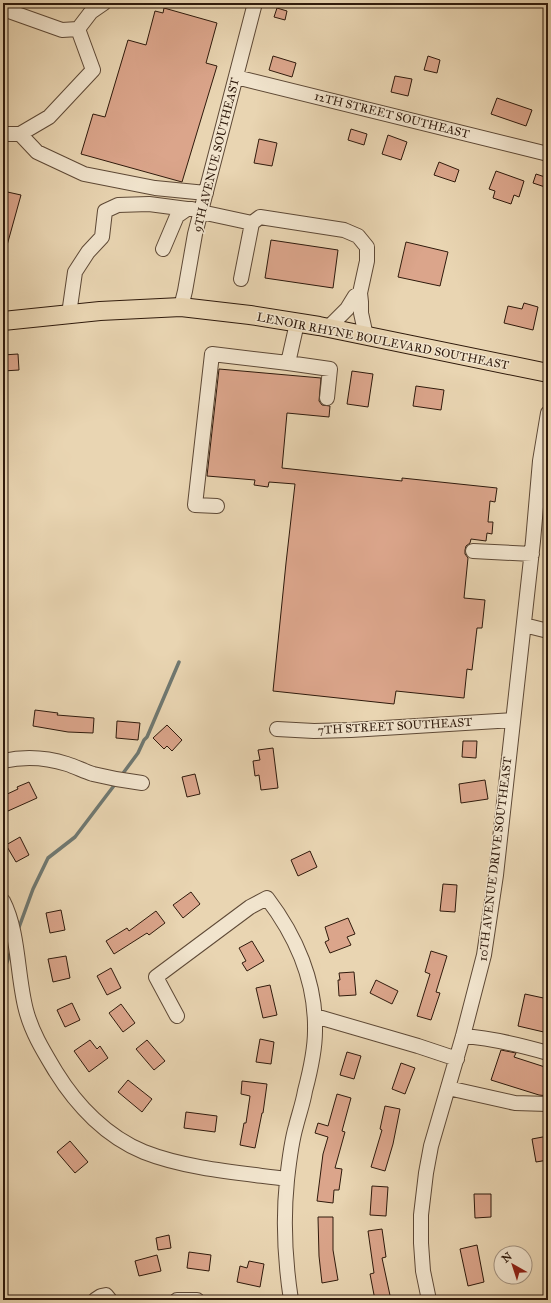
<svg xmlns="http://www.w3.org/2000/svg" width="551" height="1303" viewBox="0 0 551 1303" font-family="'IM FELL Great Primer',serif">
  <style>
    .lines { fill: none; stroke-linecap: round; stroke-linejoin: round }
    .stream { stroke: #6f7871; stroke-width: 3.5 }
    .building { fill: #dba58b; stroke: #2f1a0c }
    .minor-casing { stroke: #5e4936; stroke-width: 16 }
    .major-casing { stroke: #2f1a0c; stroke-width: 20 }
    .minor { stroke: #f1e4cd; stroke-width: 14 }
    .major { stroke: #e9d5b2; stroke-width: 18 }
    .labels { text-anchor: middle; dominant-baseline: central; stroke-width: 3; stroke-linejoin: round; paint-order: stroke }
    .street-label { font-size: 12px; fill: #2f1a0c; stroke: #f1e4cd }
  </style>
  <rect width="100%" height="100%" fill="#e9d5b2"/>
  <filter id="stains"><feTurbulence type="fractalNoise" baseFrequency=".005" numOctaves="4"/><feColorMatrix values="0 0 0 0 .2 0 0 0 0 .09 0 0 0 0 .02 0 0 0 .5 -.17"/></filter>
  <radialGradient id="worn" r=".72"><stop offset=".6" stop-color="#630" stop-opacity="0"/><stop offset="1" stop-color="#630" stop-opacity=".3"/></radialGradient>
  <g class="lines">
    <path class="stream" d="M 121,776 L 138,753 L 144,740 L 147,737 L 179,662
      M 18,930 L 33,889 L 48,858 L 75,837 L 116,783
      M 3,973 L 11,951"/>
  </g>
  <path class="building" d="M 164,8 L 217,23 L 206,63 L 217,66 L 182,182 L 81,154 L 93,114 L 105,117 L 128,40 L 146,45 L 155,11 L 163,13 Z
    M 277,8 L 287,11 L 285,20 L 274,17 Z
    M 273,56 L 296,63 L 292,77 L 269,70 Z
    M 428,56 L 440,60 L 437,73 L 424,70 Z
    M 395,76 L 412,79 L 408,96 L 391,92 Z
    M 497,98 L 532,110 L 526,126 L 491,114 Z
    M 351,129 L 367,134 L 364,145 L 348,140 Z
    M 388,135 L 407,142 L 401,160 L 382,154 Z
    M 259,139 L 277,143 L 272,166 L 254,163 Z
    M 439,162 L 459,170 L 455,182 L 434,175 Z
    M 496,171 L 524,181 L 519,197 L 514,195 L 511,204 L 493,198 L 495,191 L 489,189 Z
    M 536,174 L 548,178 L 548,188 L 533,183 Z
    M 3,191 L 21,195 L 6,249 L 3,248 Z
    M 271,240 L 338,250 L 333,288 L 265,278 Z
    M 406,242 L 448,252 L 440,286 L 398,277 Z
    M 524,303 L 538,307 L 533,330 L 504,323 L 508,306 L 522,309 Z
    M 18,354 L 19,370 L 3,371 L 3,355 Z
    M 219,369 L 321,378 L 319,401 L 322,405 L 330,406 L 329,417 L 287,413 L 282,468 L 402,481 L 402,478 L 497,488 L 495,502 L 490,501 L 488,522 L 493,522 L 492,534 L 487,533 L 486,541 L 471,539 L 470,543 L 466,546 L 465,550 L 465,554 L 468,558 L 464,598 L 485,600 L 482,628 L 477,628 L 472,670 L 467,669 L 464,698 L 396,691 L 394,704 L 273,691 L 286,563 L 295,484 L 269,482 L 268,487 L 254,485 L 255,480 L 207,476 Z
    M 352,371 L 373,374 L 368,407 L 347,404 Z
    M 416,386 L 444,390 L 441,410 L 413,406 Z
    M 35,710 L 58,713 L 57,715 L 94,718 L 93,733 L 68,732 L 33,726 Z
    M 117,721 L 140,723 L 138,740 L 116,738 Z
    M 167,725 L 182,740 L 172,751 L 167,746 L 164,749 L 153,738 Z
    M 463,741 L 477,741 L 476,758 L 462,757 Z
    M 273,748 L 278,788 L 261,790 L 259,775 L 255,776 L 253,761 L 260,760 L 258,750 Z
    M 195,774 L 200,794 L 187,797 L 182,777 Z
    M 485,780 L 488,799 L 461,803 L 459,784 Z
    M 29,782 L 37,798 L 8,811 L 3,800 L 3,796 L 18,789 L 17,787 Z
    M 20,837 L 29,855 L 16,862 L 6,845 Z
    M 310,851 L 317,867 L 298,876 L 291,860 Z
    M 443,884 L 457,885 L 455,912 L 440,911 Z
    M 191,892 L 200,904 L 183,918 L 173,905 Z
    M 61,910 L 65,930 L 50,933 L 46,913 Z
    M 156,911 L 165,923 L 149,935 L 147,933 L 114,954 L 106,941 L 127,928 L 129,931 Z
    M 348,918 L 355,934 L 347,937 L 351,945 L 330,953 L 325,942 L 329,940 L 325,927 Z
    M 252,941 L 264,961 L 247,971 L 242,963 L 246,961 L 239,948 Z
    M 431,951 L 447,956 L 436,992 L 440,993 L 431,1020 L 417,1016 L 430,974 L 425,972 Z
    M 66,956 L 70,978 L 53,982 L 48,959 Z
    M 111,968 L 121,988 L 107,995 L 97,976 Z
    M 354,972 L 356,995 L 339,996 L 338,980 L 340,980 L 339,973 Z
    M 376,980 L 398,991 L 392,1004 L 370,993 Z
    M 270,985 L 277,1015 L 263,1018 L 256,988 Z
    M 525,994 L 548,999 L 548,1033 L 518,1026 Z
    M 72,1003 L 80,1020 L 65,1027 L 57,1010 Z
    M 121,1004 L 135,1023 L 123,1032 L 109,1013 Z
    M 260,1039 L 274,1042 L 271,1064 L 256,1062 Z
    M 90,1040 L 97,1049 L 100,1046 L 108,1058 L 89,1072 L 74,1051 Z
    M 147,1040 L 165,1061 L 154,1070 L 136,1049 Z
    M 501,1050 L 516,1053 L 514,1057 L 548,1068 L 548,1096 L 539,1095 L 491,1080 Z
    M 347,1052 L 361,1056 L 354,1079 L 340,1075 Z
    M 401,1063 L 415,1068 L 405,1094 L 392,1089 Z
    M 128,1080 L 152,1099 L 142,1112 L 118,1092 Z
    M 242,1081 L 267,1084 L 263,1113 L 262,1113 L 255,1148 L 240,1145 L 244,1123 L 246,1123 L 250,1096 L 241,1094 Z
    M 337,1094 L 351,1098 L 342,1131 L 345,1132 L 335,1168 L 342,1169 L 339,1190 L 334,1190 L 333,1203 L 317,1201 L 323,1154 L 328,1137 L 315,1133 L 318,1123 L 328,1126 Z
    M 385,1106 L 400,1109 L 393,1144 L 385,1171 L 371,1167 L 382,1130 L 380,1129 Z
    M 186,1112 L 217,1116 L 215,1132 L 184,1128 Z
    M 548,1136 L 548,1160 L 536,1162 L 532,1139 Z
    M 70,1141 L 88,1162 L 75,1173 L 57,1152 Z
    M 372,1186 L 388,1187 L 386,1216 L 370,1215 Z
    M 474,1194 L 491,1194 L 491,1217 L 475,1218 Z
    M 318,1217 L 333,1217 L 333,1250 L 338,1280 L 322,1283 L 319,1256 Z
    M 382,1229 L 386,1257 L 382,1258 L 391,1300 L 375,1300 L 370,1274 L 374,1273 L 368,1231 Z
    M 169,1235 L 171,1248 L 158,1250 L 156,1238 Z
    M 477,1245 L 484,1282 L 468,1286 L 460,1249 Z
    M 189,1252 L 211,1255 L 209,1271 L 187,1268 Z
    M 157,1255 L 161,1271 L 139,1276 L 135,1261 Z
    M 249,1261 L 264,1264 L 260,1287 L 237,1282 L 240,1266 L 247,1268 Z"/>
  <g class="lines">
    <defs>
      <path id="minor" d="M 3,9 L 62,30 L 78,29 L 91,12 L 104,3
        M 236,77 L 548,154
        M 3,134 L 20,134 L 49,117 L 93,70 L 78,29
        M 20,134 L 37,152 L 84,174 L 155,188 L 206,193
        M 201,212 L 252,223 L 241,279
        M 252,223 L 260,217 L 344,230 L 358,236 L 367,247 L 367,261 L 360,293
        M 163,249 L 177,216 L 187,209 L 192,209
        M 181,307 L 185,291 L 195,234 L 255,3
        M 69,314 L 75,272 L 88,252 L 102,237 L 105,211 L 118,205 L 149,204 L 187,209
        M 328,328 L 347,309 L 355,296 L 360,293 L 361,302 L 361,313 L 366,336
        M 288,363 L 330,369 L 327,398
        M 217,506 L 195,505 L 212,354 L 288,363 L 297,323
        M 473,551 L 532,554
        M 524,625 L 548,631
        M 277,729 L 314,731 L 351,730 L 513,720
        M 3,761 C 25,756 45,757 67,764 C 76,767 84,771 93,774 C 109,778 125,781 142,783
        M 3,901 C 19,932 17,976 26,1010 C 32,1033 44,1052 56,1072 C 77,1106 107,1137 144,1152 C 187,1169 242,1173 287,1179
        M 177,1016 L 156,977 L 250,907 L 267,898 C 296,936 316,982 315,1031 C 315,1051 310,1072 305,1091 C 303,1103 299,1114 296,1126 C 291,1143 289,1162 287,1180 C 283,1219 285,1261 291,1300
        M 315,1016 L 418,1046 L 457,1059
        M 463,1036 C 492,1038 520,1045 548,1053
        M 448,1088 L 515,1103 L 548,1104
        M 95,1300 L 101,1296 L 106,1295 L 110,1300
        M 177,1300 L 197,1300
        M 429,1300 L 423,1271 L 421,1243 L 421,1215 L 426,1173 L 431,1146 L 463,1036 L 484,955 L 496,875 L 533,541 L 540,461 L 548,413"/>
      <path id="major" d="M 3,321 L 100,311 L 181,307 L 250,315 L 319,326 L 548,373"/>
    </defs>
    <use href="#minor" class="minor-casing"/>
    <use href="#major" class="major-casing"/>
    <use href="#minor" class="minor"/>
    <use href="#major" class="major"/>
  </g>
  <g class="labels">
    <g class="street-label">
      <text transform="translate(392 115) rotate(14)">12TH STREET SOUTHEAST</text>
      <text transform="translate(216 155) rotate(-76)">9TH AVENUE SOUTHEAST</text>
      <text transform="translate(383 341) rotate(11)">LENOIR RHYNE BOULEVARD SOUTHEAST</text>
      <text transform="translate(395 726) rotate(-3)">7TH STREET SOUTHEAST</text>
      <text transform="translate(495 859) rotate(-83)">10TH AVENUE DRIVE SOUTHEAST</text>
    </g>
  </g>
  <rect width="551" height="1303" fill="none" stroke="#e9d5b2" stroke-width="16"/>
  <rect x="4" y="4" width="543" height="1295" fill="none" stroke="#2f1a0c" stroke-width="2"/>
  <rect x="8" y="8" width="535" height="1287" fill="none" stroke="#2f1a0c"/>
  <g transform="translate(513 1265) rotate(321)"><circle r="19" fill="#f1e4cd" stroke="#a39380"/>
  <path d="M0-3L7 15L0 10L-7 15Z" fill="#8f2418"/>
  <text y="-6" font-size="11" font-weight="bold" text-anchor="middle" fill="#2f1a0c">N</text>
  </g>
  <rect width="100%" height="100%" filter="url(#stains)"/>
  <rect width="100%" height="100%" fill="url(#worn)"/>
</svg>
